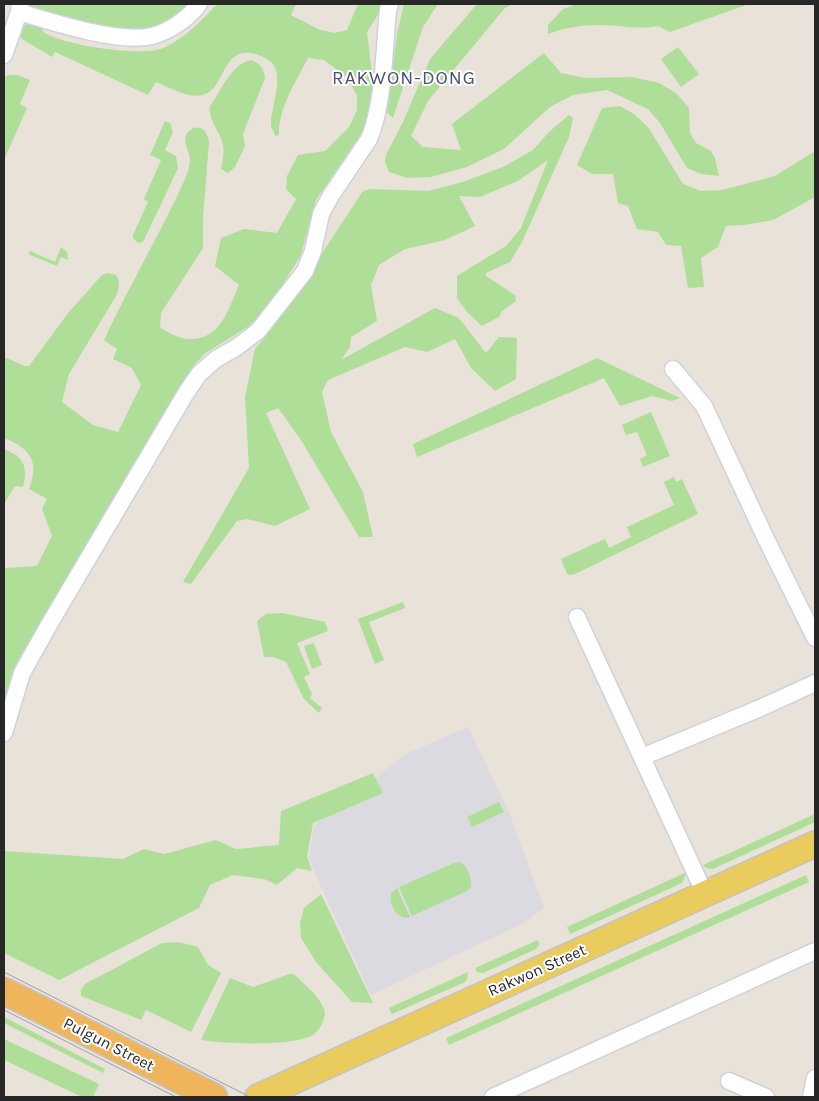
<svg xmlns="http://www.w3.org/2000/svg" width="819" height="1101" viewBox="0 0 819 1101" font-family="Karla,sans-serif">
  <style>
    .industrial { fill: #dcdae1 }
    .green { fill: #aede97 }
    .lines { fill: none; stroke-linecap: round; stroke-linejoin: round }
    .minor-casing { stroke: #ced1e0; stroke-width: 19 }
    .primary-casing { stroke: #c3c3c3; stroke-width: 28 }
    .trunk-casing { stroke: #c3c3c3; stroke-width: 29 }
    .minor { stroke: #fff; stroke-width: 16 }
    .primary { stroke: #e9cb5e; stroke-width: 25 }
    .trunk { stroke: #f0b55a; stroke-width: 26 }
    .tram { stroke: #9c9fb1; stroke-width: 1 }
    .labels { text-anchor: middle; dominant-baseline: central; stroke-width: 4; stroke-linejoin: round; paint-order: stroke }
    .street-label { font-size: 16px; fill: #272727; stroke: #fff }
    .quarter-label { font-size: 19px; letter-spacing: 1px; fill: #4a5175; stroke: #fff }
  </style>
  <rect width="100%" height="100%" fill="#e9e2d9"/>
  <path class="industrial" d="M 468,727 L 509,812 L 544,908 L 524,923 L 371,995 L 318,880 L 309,857 L 314,825 L 406,754 Z"/>
  <path class="green" d="M 25,4 L 190,4 L 177,18 L 144,32 L 119,30 L 38,16 Z
    M 217,4 L 296,4 L 291,15 L 318,29 L 334,33 L 347,30 L 358,4 L 379,4 L 379,13 L 367,32 L 373,82 L 365,128 L 316,200 L 301,255 L 267,310 L 246,328 L 204,354 L 191,369 L 18,660 L 6,700 L 4,722 L 4,575 L 5,568 L 37,566 L 52,536 L 42,509 L 47,499 L 29,489 C 40,460 30,449 4,438 L 4,357 L 25,366 L 29,366 L 69,312 L 102,275 L 108,273 L 116,275 C 121,283 119,288 116,296 L 69,374 L 62,402 L 93,425 L 118,432 L 141,385 L 132,368 L 113,359 L 117,349 L 104,340 C 129,286 160,234 185,179 C 187,174 190,166 190,160 C 190,152 180,139 189,131 C 200,122 208,132 209,142 L 203,218 L 203,248 L 161,313 L 160,328 C 168,332 179,339 188,339 C 221,341 228,309 239,285 L 215,266 L 221,238 L 244,229 L 277,233 L 296,199 L 286,189 L 287,176 L 298,155 L 325,151 L 349,127 L 357,110 L 357,96 L 348,78 L 324,60 L 308,58 C 296,82 278,108 279,135 L 275,136 C 274,133 272,129 271,126 C 270,108 285,77 272,63 C 267,58 261,56 255,54 C 221,45 226,89 203,95 C 188,99 169,87 156,82 L 148,95 L 55,52 L 52,57 L 22,39 L 19,35 L 22,26 L 28,24 L 43,29 L 43,32 C 63,45 132,55 156,50 C 176,47 205,18 217,4 Z
    M 404,4 L 438,4 L 423,27 L 393,118 L 387,113 L 397,34 Z
    M 477,4 L 512,4 L 504,9 L 428,101 L 411,136 L 423,147 L 461,150 L 452,124 L 544,53 L 561,73 L 585,78 L 632,77 L 659,83 L 676,93 L 689,108 L 690,133 L 696,143 L 711,151 L 715,158 L 719,176 L 701,174 L 687,168 L 660,123 L 648,109 L 607,90 L 573,95 L 550,107 L 504,149 L 467,167 L 431,177 L 407,178 L 389,172 L 385,162 L 386,155 L 403,122 L 430,59 Z
    M 578,4 L 749,4 L 670,32 L 658,26 C 638,30 619,25 599,25 C 583,25 563,28 548,34 L 548,25 L 563,9 Z
    M 678,47 L 699,74 L 681,87 L 661,59 Z
    M 251,60 C 260,63 264,68 265,78 L 243,134 L 245,146 L 235,167 L 228,173 L 221,169 C 223,159 225,151 222,141 C 218,129 208,119 210,106 C 221,91 231,64 251,60 Z
    M 8,75 L 17,75 L 30,80 L 20,104 L 27,108 L 5,158 L 4,78 Z
    M 620,106 L 634,114 L 648,127 L 683,184 L 701,191 L 722,190 L 775,176 L 815,151 L 815,197 L 773,220 L 745,225 L 726,226 L 718,247 L 701,258 L 704,287 L 688,288 L 681,246 L 666,245 L 658,232 L 637,229 L 628,206 L 618,203 L 613,174 L 592,174 L 577,165 L 602,108 Z
    M 569,115 L 573,118 L 569,137 L 522,242 L 510,262 L 486,273 L 486,276 L 515,295 L 516,301 L 502,311 L 499,317 L 482,326 L 467,312 L 457,298 L 457,276 L 506,246 L 521,228 L 548,160 L 518,181 L 480,197 L 459,196 L 475,226 L 445,240 L 405,249 L 379,265 L 371,285 L 377,321 L 351,337 L 350,347 L 341,360 L 435,308 L 459,318 L 486,353 L 499,337 L 517,338 L 516,379 L 495,391 L 471,368 L 455,339 L 427,352 L 405,347 L 328,380 L 322,392 L 331,432 L 363,492 L 373,537 L 359,537 L 301,440 L 278,408 L 266,413 L 310,509 L 275,526 L 247,519 L 237,521 L 191,584 L 183,582 L 249,468 L 245,397 L 255,349 L 274,326 L 363,191 L 371,189 L 428,191 L 463,182 L 505,166 L 533,150 L 550,131 Z
    M 165,121 L 170,123 L 173,132 L 165,150 L 176,156 L 178,168 L 144,240 L 142,242 L 138,243 L 133,238 L 133,235 L 148,202 L 144,199 L 161,160 L 150,155 Z
    M 61,247 L 67,252 L 68,260 L 61,257 L 57,266 L 28,254 L 30,251 L 55,262 Z
    M 597,358 L 680,398 L 672,401 L 652,396 L 620,406 L 604,378 L 417,457 L 413,444 Z
    M 651,412 L 670,456 L 643,467 L 640,459 L 647,455 L 637,432 L 626,435 L 622,425 Z
    M 4,449 C 24,457 28,466 23,487 L 15,486 L 4,504 Z
    M 674,477 L 676,482 L 682,479 L 698,514 L 575,574 L 570,575 L 567,574 L 561,559 L 605,539 L 609,548 L 631,537 L 627,527 L 674,505 L 664,482 Z
    M 403,602 L 405,608 L 369,622 L 384,660 L 375,664 L 358,619 Z
    M 282,613 L 325,622 L 328,631 L 297,643 L 310,674 L 304,677 L 312,694 L 310,698 L 322,708 L 319,713 L 304,699 L 286,662 L 273,657 L 264,657 L 257,621 L 266,614 Z
    M 314,643 L 322,665 L 312,669 L 304,646 Z
    M 373,773 L 383,793 L 313,823 L 307,856 L 312,871 L 297,868 L 277,885 L 264,879 L 233,875 L 210,885 L 199,908 L 59,980 L 4,953 L 4,851 L 123,859 L 144,849 L 164,854 L 216,840 L 236,849 L 279,845 L 281,811 Z
    M 499,802 L 504,812 L 472,827 L 467,817 Z
    M 815,814 L 815,822 L 713,869 L 706,868 L 703,865 Z
    M 460,862 C 468,867 472,878 471,887 L 467,891 L 412,916 L 399,887 L 454,863 Z
    M 687,872 L 682,883 L 570,934 L 567,927 Z
    M 806,875 L 809,882 L 449,1045 L 446,1038 Z
    M 397,888 L 410,917 C 396,920 389,905 391,893 Z
    M 321,894 L 373,1003 L 352,1002 L 316,962 L 301,938 L 300,923 L 304,908 Z
    M 538,940 L 539,945 L 536,949 L 483,973 L 477,972 L 475,968 Z
    M 178,942 L 198,947 L 208,965 L 221,973 L 191,1032 L 146,1010 L 141,1020 L 81,996 L 81,990 L 85,984 L 162,943 Z
    M 468,972 L 467,979 L 465,982 L 392,1014 L 389,1008 Z
    M 289,974 L 294,974 L 297,977 C 306,986 319,996 324,1009 C 326,1014 324,1019 322,1024 C 319,1029 315,1035 309,1037 C 284,1046 227,1044 201,1040 L 230,978 L 253,987 Z
    M 4,1017 L 105,1069 L 103,1073 L 4,1023 Z
    M 4,1039 L 99,1084 L 93,1097 L 82,1097 L 4,1060 Z"/>
  <g class="lines">
    <defs>
      <path id="minor" d="M 19,12 C 52,22 120,44 152,36 C 170,31 188,19 199,4
        M 4,55 L 19,12 L 20,4
        M 673,369 L 704,406 L 767,541 L 815,638
        M 577,617 L 705,894
        M 4,733 L 22,673 L 50,623 L 186,393 L 199,374 L 216,359 L 237,347 L 258,331 L 305,271 L 313,251 L 321,214 L 330,197 L 369,139 C 384,103 384,50 388,10 L 390,4
        M 642,757 L 758,709 L 815,683
        M 729,1081 L 766,1097
        M 493,1097 L 815,951
        M 811,1097 L 815,1078"/>
      <path id="primary" d="M 258,1097 L 815,844"/>
      <path id="trunk" d="M 4,991 L 214,1097"/>
    </defs>
    <use href="#minor" class="minor-casing"/>
    <use href="#primary" class="primary-casing"/>
    <use href="#trunk" class="trunk-casing"/>
    <use href="#minor" class="minor"/>
    <use href="#primary" class="primary"/>
    <use href="#trunk" class="trunk"/>
    <path class="tram" d="M 4,972 L 250,1097
      M 4,1010 L 176,1097"/>
  </g>
  <g class="labels">
    <g class="street-label">
      <text transform="translate(537 970) rotate(-24)">Rakwon Street</text>
      <text transform="translate(109 1044) rotate(27)">Pulgun Street</text>
    </g>
    <g class="quarter-label">
      <text x="404" y="78">RAKWON-DONG</text>
    </g>
  </g>
  <rect width="819" height="1101" fill="none" stroke="#272727" stroke-width="10"/>
</svg>
